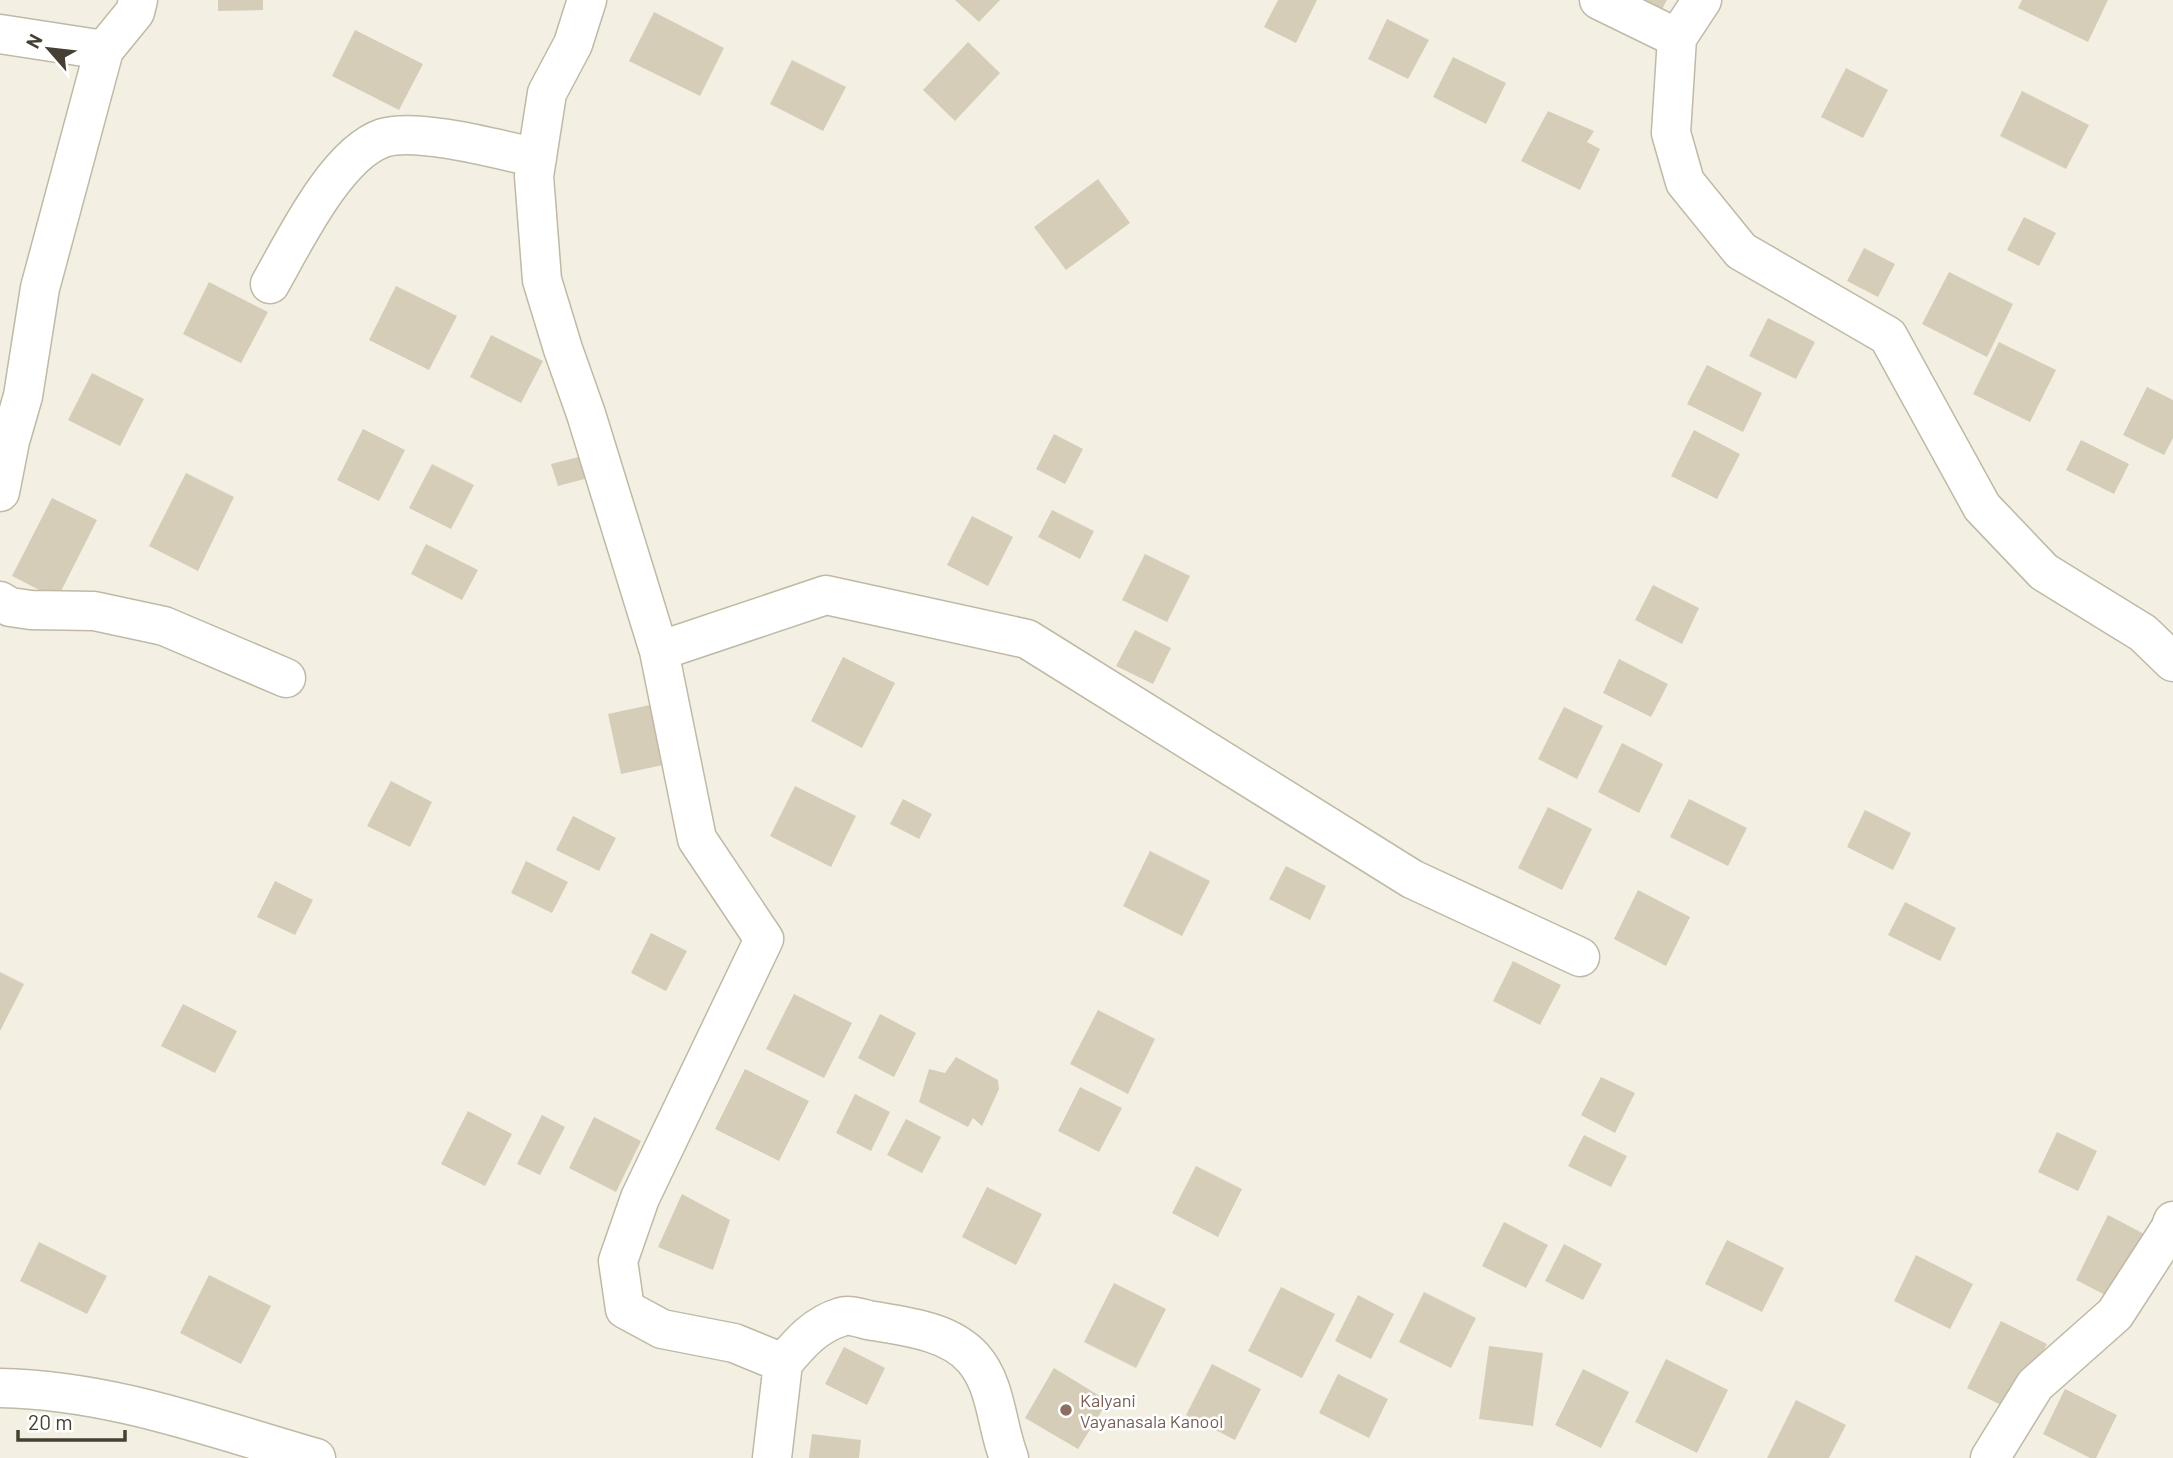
<svg xmlns="http://www.w3.org/2000/svg" width="2173" height="1458" viewBox="0 0 2173 1458" font-family="Barlow,sans-serif">
  <style>
    .building { fill: #d5cdb7 }
    .lines { fill: none; stroke-linecap: round; stroke-linejoin: round }
    .minor-casing { stroke: #bfb9a5; stroke-width: 41 }
    .minor { stroke: #fff; stroke-width: 38 }
    .education-dot { fill: #8d6e63; stroke: #fff; stroke-width: 2.5 }
    .labels { text-anchor: middle; dominant-baseline: central; stroke-width: 5; stroke-linejoin: round; paint-order: stroke }
    .education-label { font-size: 18px; fill: #785e54; stroke: #fff; text-anchor: start }
  </style>
  <rect width="100%" height="100%" fill="#f3f0e3"/>
  <path class="building" d="M 218,0 L 263,0 L 263,10 L 218,11 Z
    M 955,0 L 1000,0 L 979,22 Z
    M 1278,0 L 1317,0 L 1296,43 L 1264,27 Z
    M 1630,0 L 1667,0 L 1659,15 Z
    M 2022,0 L 2108,0 L 2088,42 L 2018,8 Z
    M 654,12 L 724,48 L 700,96 L 629,61 Z
    M 1387,19 L 1429,40 L 1408,79 L 1368,59 Z
    M 355,30 L 423,64 L 399,110 L 332,76 Z
    M 968,42 L 1000,73 L 955,121 L 923,90 Z
    M 1453,57 L 1506,83 L 1486,124 L 1433,97 Z
    M 792,60 L 846,87 L 823,131 L 770,104 Z
    M 1846,68 L 1888,90 L 1863,138 L 1821,117 Z
    M 2022,91 L 2089,125 L 2066,169 L 2000,136 Z
    M 1548,111 L 1594,131 L 1587,142 L 1600,149 L 1580,190 L 1521,161 Z
    M 1098,179 L 1130,223 L 1066,270 L 1034,227 Z
    M 2024,217 L 2056,233 L 2039,266 L 2007,250 Z
    M 1864,248 L 1895,264 L 1878,297 L 1847,281 Z
    M 1949,272 L 2013,304 L 1987,357 L 1922,324 Z
    M 209,282 L 268,312 L 241,363 L 183,334 Z
    M 396,286 L 457,316 L 429,370 L 369,340 Z
    M 1768,318 L 1815,342 L 1796,379 L 1749,356 Z
    M 491,335 L 543,361 L 521,403 L 470,377 Z
    M 1999,342 L 2056,370 L 2030,422 L 1973,394 Z
    M 1707,365 L 1762,393 L 1743,432 L 1687,404 Z
    M 92,373 L 144,399 L 120,446 L 68,420 Z
    M 2147,387 L 2173,400 L 2173,438 L 2164,455 L 2123,435 Z
    M 363,429 L 405,450 L 379,501 L 337,480 Z
    M 1694,430 L 1740,454 L 1717,499 L 1671,476 Z
    M 1054,434 L 1083,449 L 1065,484 L 1036,469 Z
    M 2081,440 L 2129,464 L 2114,494 L 2066,470 Z
    M 586,455 L 592,477 L 558,486 L 551,464 Z
    M 432,464 L 474,485 L 451,529 L 409,508 Z
    M 186,473 L 234,497 L 198,571 L 149,546 Z
    M 52,498 L 97,520 L 57,599 L 12,576 Z
    M 1052,510 L 1094,531 L 1080,559 L 1038,537 Z
    M 972,516 L 1013,537 L 988,586 L 947,565 Z
    M 426,544 L 478,570 L 462,600 L 411,574 Z
    M 1145,554 L 1190,576 L 1167,622 L 1122,600 Z
    M 1653,585 L 1699,608 L 1682,644 L 1635,620 Z
    M 1135,630 L 1171,648 L 1153,684 L 1116,666 Z
    M 843,657 L 895,683 L 862,748 L 811,721 Z
    M 1619,659 L 1668,684 L 1651,717 L 1603,693 Z
    M 659,703 L 672,763 L 621,774 L 608,714 Z
    M 1564,707 L 1603,726 L 1577,779 L 1538,759 Z
    M 1622,743 L 1663,764 L 1639,813 L 1598,792 Z
    M 391,781 L 432,802 L 410,847 L 367,826 Z
    M 795,786 L 856,816 L 831,867 L 770,836 Z
    M 903,799 L 932,814 L 919,839 L 890,824 Z
    M 1689,799 L 1747,828 L 1728,866 L 1670,837 Z
    M 1548,807 L 1592,829 L 1562,890 L 1518,868 Z
    M 1865,810 L 1911,833 L 1893,870 L 1847,847 Z
    M 573,816 L 616,838 L 599,871 L 556,850 Z
    M 1150,851 L 1210,881 L 1182,936 L 1123,906 Z
    M 526,861 L 568,882 L 552,913 L 511,893 Z
    M 1286,866 L 1326,886 L 1310,920 L 1269,899 Z
    M 275,881 L 313,900 L 295,935 L 257,917 Z
    M 1638,890 L 1690,917 L 1666,966 L 1614,939 Z
    M 1905,902 L 1956,928 L 1940,961 L 1888,935 Z
    M 651,933 L 687,951 L 666,991 L 631,973 Z
    M 1513,961 L 1561,985 L 1540,1025 L 1493,1001 Z
    M 0,972 L 24,984 L 0,1031 Z
    M 794,994 L 852,1023 L 824,1078 L 766,1049 Z
    M 183,1004 L 237,1031 L 215,1073 L 161,1046 Z
    M 1098,1010 L 1155,1039 L 1128,1094 L 1070,1064 Z
    M 880,1014 L 916,1033 L 894,1077 L 858,1058 Z
    M 956,1057 L 998,1080 L 999,1089 L 982,1126 L 973,1118 L 968,1127 L 919,1102 L 929,1069 L 945,1073 Z
    M 745,1069 L 809,1101 L 779,1161 L 715,1129 Z
    M 1601,1077 L 1635,1093 L 1615,1133 L 1581,1115 Z
    M 1080,1087 L 1122,1108 L 1099,1152 L 1058,1131 Z
    M 855,1094 L 890,1112 L 871,1151 L 836,1133 Z
    M 468,1111 L 512,1134 L 485,1186 L 441,1164 Z
    M 542,1115 L 565,1127 L 540,1175 L 517,1164 Z
    M 594,1117 L 641,1141 L 616,1192 L 569,1168 Z
    M 906,1119 L 941,1137 L 922,1173 L 887,1155 Z
    M 2057,1132 L 2097,1151 L 2078,1191 L 2038,1172 Z
    M 1584,1135 L 1627,1156 L 1611,1187 L 1568,1166 Z
    M 1196,1166 L 1242,1189 L 1218,1237 L 1172,1213 Z
    M 987,1187 L 1042,1214 L 1016,1265 L 962,1237 Z
    M 682,1194 L 730,1220 L 713,1270 L 658,1247 Z
    M 2108,1215 L 2146,1235 L 2113,1299 L 2076,1280 Z
    M 1504,1222 L 1548,1245 L 1526,1288 L 1482,1266 Z
    M 1727,1240 L 1784,1268 L 1762,1312 L 1705,1284 Z
    M 39,1242 L 107,1276 L 87,1314 L 20,1281 Z
    M 1564,1244 L 1602,1264 L 1583,1300 L 1545,1281 Z
    M 1916,1255 L 1973,1284 L 1950,1329 L 1894,1301 Z
    M 209,1275 L 271,1306 L 241,1364 L 180,1333 Z
    M 1114,1283 L 1166,1309 L 1136,1368 L 1084,1342 Z
    M 1281,1287 L 1335,1314 L 1302,1378 L 1248,1351 Z
    M 1424,1292 L 1476,1318 L 1451,1368 L 1399,1342 Z
    M 1358,1295 L 1394,1314 L 1371,1359 L 1335,1341 Z
    M 2001,1321 L 2047,1344 L 2013,1411 L 1967,1388 Z
    M 1489,1346 L 1543,1353 L 1533,1426 L 1479,1419 Z
    M 844,1347 L 885,1368 L 867,1405 L 825,1384 Z
    M 1666,1359 L 1728,1390 L 1697,1453 L 1635,1422 Z
    M 1212,1364 L 1261,1389 L 1235,1440 L 1186,1415 Z
    M 1054,1368 L 1108,1401 L 1078,1449 L 1025,1418 Z
    M 1583,1369 L 1629,1392 L 1601,1448 L 1555,1425 Z
    M 1338,1374 L 1388,1399 L 1369,1438 L 1319,1413 Z
    M 2065,1389 L 2117,1415 L 2096,1458 L 2090,1458 L 2043,1434 Z
    M 1796,1400 L 1846,1425 L 1829,1458 L 1767,1458 Z
    M 812,1434 L 861,1440 L 859,1458 L 809,1458 Z"/>
  <g class="lines">
    <defs>
      <path id="minor" d="M 587,0 L 573,44 L 547,93 L 534,176 L 542,280 L 563,349 L 586,414 L 659,651 L 697,839 L 764,939 L 640,1198 L 618,1261 L 625,1309 L 662,1329 L 734,1343 L 783,1363 L 772,1458
        M 1599,0 L 1677,38
        M 1702,0 L 1677,38 L 1671,133 L 1685,182 L 1741,251 L 1888,336 L 1982,507 L 2044,572 L 2143,633 L 2173,662
        M 0,34 L 104,50
        M 270,284 C 294,242 336,154 383,138 C 417,127 501,150 537,158
        M 0,492 L 10,441 L 23,396 L 40,288 L 104,50 L 135,12 L 138,0
        M 0,601 L 10,607 L 31,610 L 94,611 L 164,626 L 286,678
        M 659,651 L 826,595 L 1027,639 L 1412,879 L 1580,957
        M 783,1363 C 800,1343 815,1325 841,1317 C 849,1314 860,1318 868,1320 C 902,1326 948,1330 973,1358 C 997,1385 996,1425 1009,1458
        M 0,1388 C 111,1390 211,1428 316,1458
        M 1990,1458 L 2035,1385 L 2115,1314 L 2170,1229 L 2173,1221"/>
    </defs>
    <use href="#minor" class="minor-casing"/>
    <use href="#minor" class="minor"/>
  </g>
  <circle class="education-dot" cx="1066" cy="1410" r="7"/>
  <g class="labels">
    <g class="education-label">
      <text x="1080" y="1400">Kalyani<tspan x="1080" dy="21">Vayanasala Kanool</tspan></text>
    </g>
  </g>
  <g transform="translate(49 49) rotate(298)" stroke="#ffffff" stroke-width="5" paint-order="stroke">
  <path d="M0-5L12 26L0 18L-12 26Z" fill="#454033"/>
  <text y="-10" font-size="19" font-weight="bold" text-anchor="middle" fill="#454033">N</text>
  </g>
  <path d="M18 1430v10h107v-10" fill="none" stroke="#454033" stroke-width="3.5"/>
  <text x="28" y="1430" font-size="21" fill="#454033" stroke="#ffffff" stroke-width="5" paint-order="stroke">20 m</text>
</svg>
